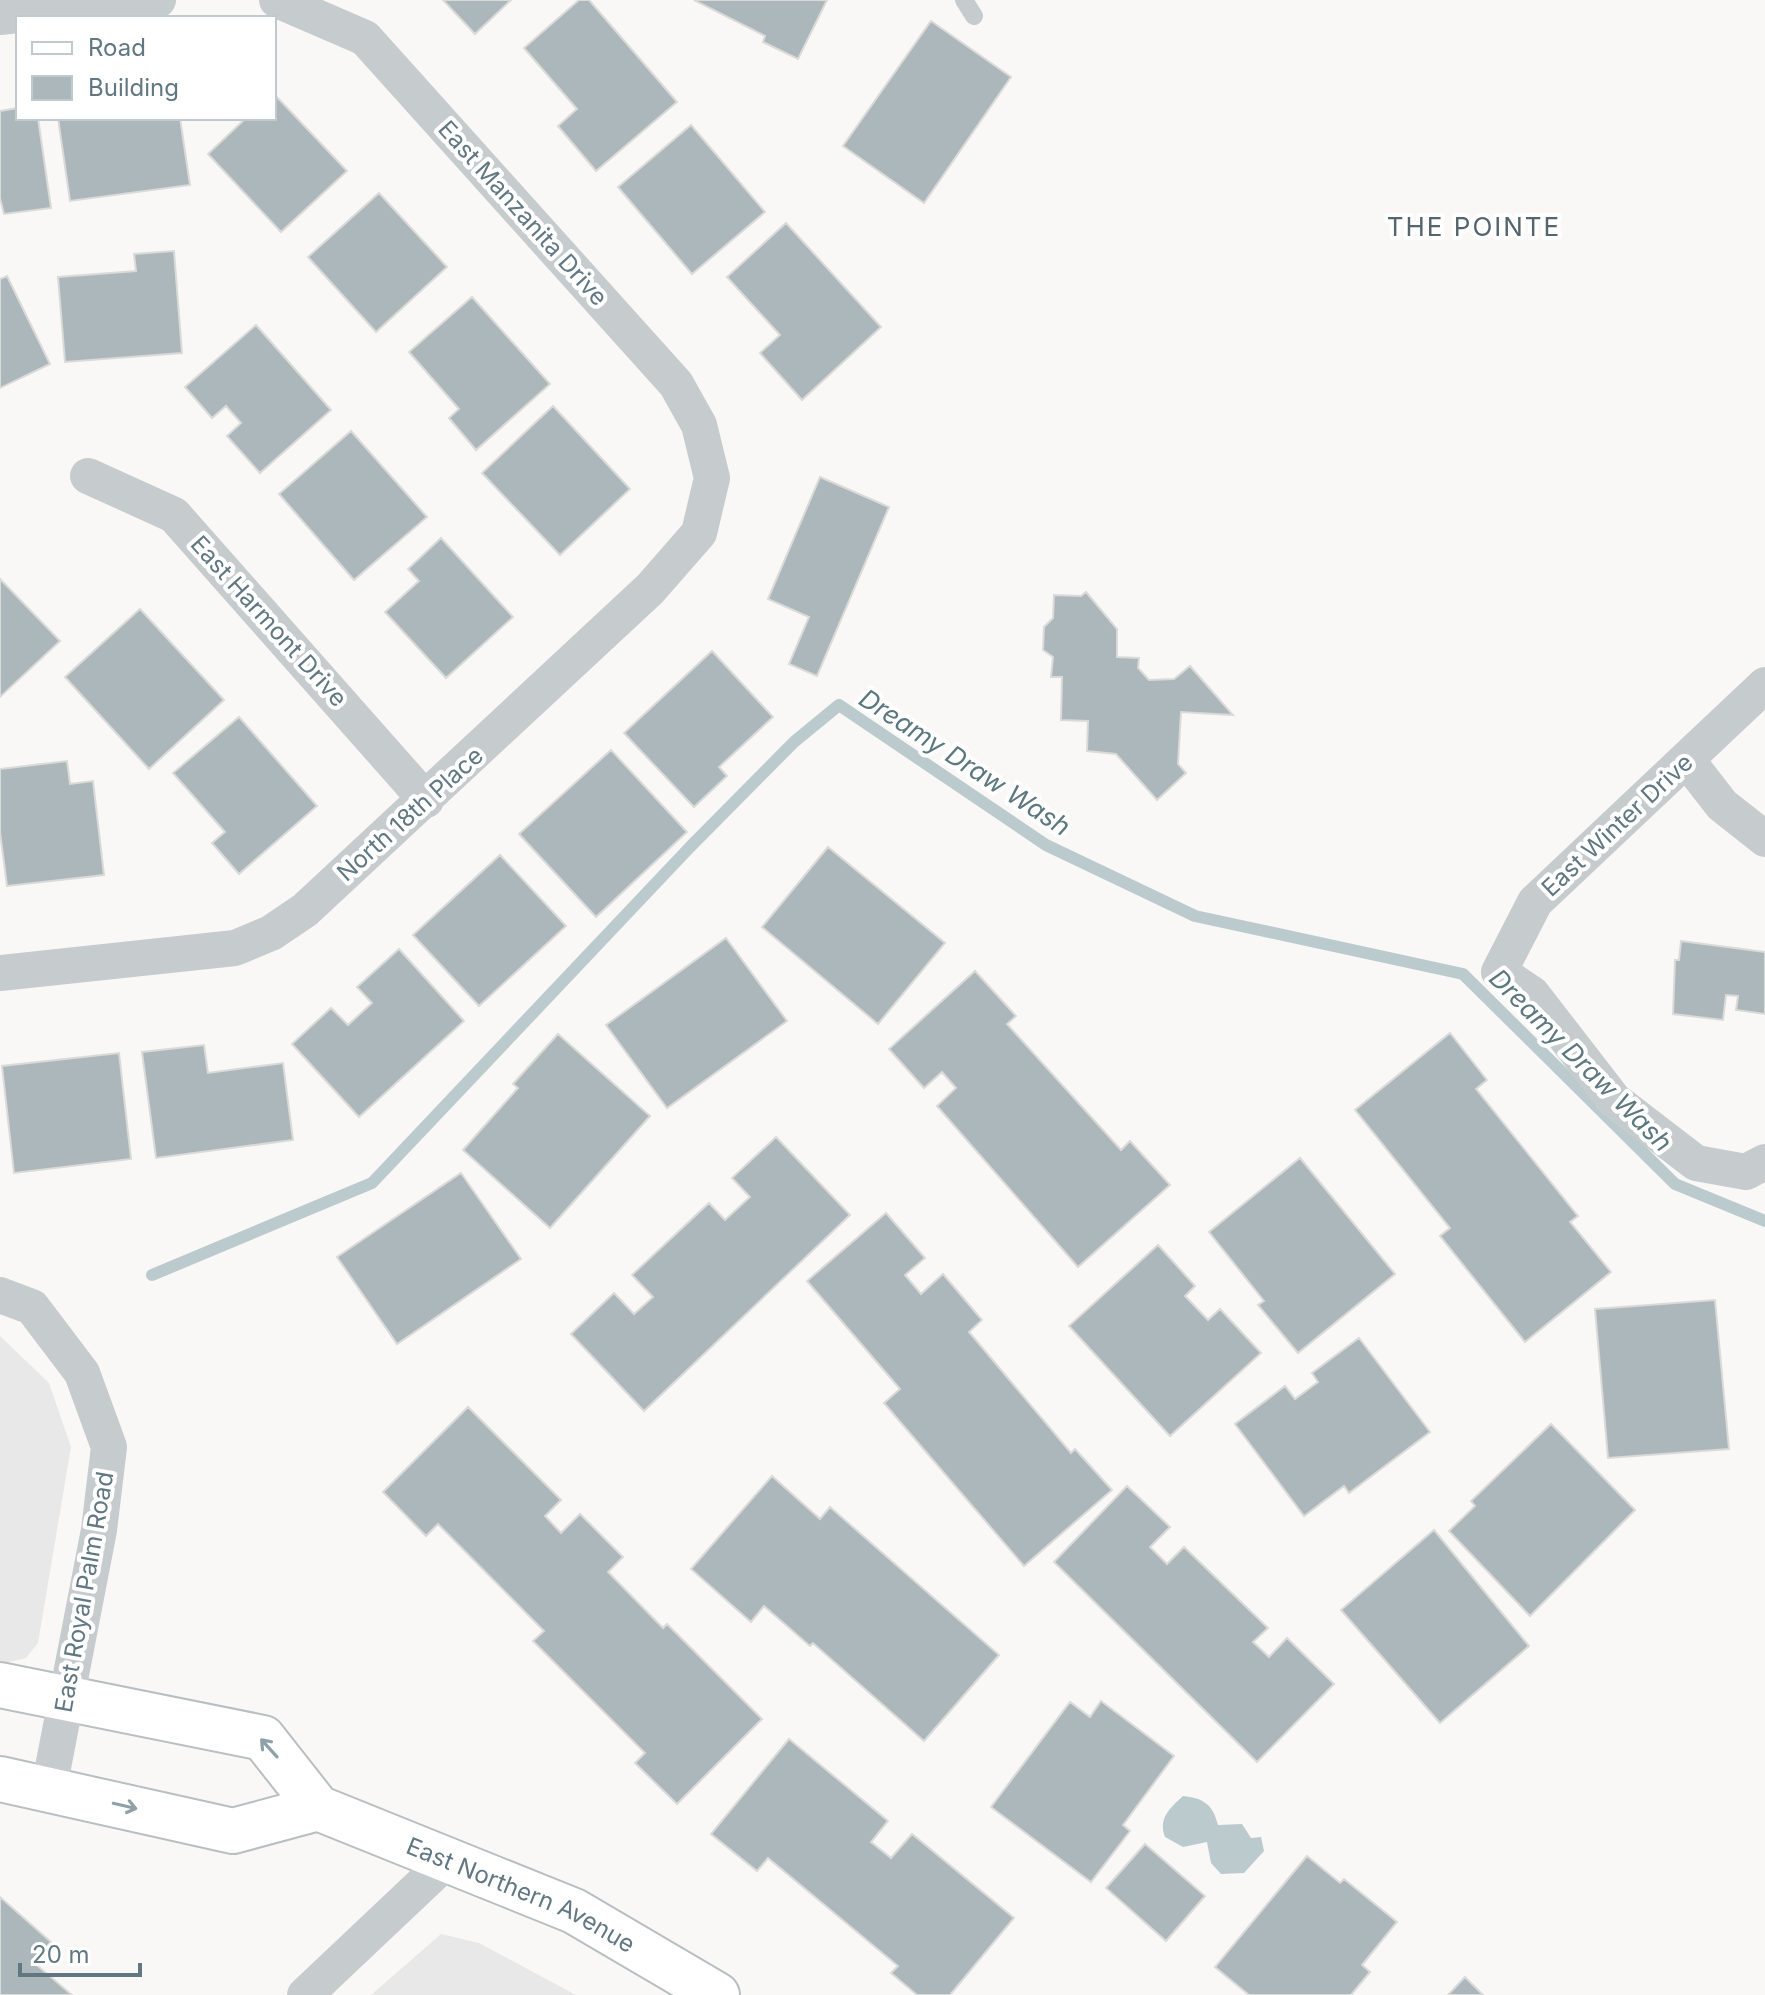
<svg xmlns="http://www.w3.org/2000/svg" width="1765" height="1995" viewBox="0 0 1765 1995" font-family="Inter,sans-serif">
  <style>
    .built { fill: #e7e8e7 }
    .water { fill: #bbcbcd }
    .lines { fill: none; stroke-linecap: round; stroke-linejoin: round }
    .stream { stroke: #bbcbcd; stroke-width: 12 }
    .building { fill: #acb7bb; stroke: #dadad8; stroke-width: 2 }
    .primary-casing { stroke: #b9bec1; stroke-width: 48 }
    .lane { stroke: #c6cbce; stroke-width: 18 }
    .street { stroke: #c6cbce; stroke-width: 36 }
    .primary { stroke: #fff; stroke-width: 44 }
    .oneway { stroke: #90a0a8 }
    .labels { text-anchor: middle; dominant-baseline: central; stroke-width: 8; stroke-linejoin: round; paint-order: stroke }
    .street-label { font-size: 24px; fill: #617883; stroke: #fff }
    .neighbourhood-label { font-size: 26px; letter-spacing: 2px; fill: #54656e; stroke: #fff }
    .water-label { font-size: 26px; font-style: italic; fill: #5c787e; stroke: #fff }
  </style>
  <rect width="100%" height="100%" fill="#f9f8f6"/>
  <path class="built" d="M 0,1336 L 49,1383 L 71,1447 L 38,1643 L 26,1658 L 5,1663 L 0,1662 Z
    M 441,1934 L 479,1943 L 576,1995 L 371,1995 Z"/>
  <path class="water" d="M 1183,1796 C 1204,1798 1213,1805 1218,1825 L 1242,1824 L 1251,1838 L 1261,1837 L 1264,1851 L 1244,1873 L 1221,1874 L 1211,1863 L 1207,1842 L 1183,1847 L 1165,1837 C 1158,1818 1170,1808 1183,1796 Z"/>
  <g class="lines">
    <path class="stream" d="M 152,1275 L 372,1183 L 690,847 L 794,742 L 839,705 L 1046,845 L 1195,916 L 1463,974 L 1675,1184 L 1765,1221"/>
  </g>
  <path class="building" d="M 443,0 L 511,0 L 475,34 Z
    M 579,0 L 589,0 L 677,102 L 596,171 L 558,126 L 577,109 L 524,48 Z
    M 694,0 L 827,0 L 798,59 L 763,42 L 765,36 Z
    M 931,21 L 1011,77 L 924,203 L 843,146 Z
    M 274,94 L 347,171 L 281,232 L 208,154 L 246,118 L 274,118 Z
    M 18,108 L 18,118 L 38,118 L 51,208 L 4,214 L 0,198 L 0,111 Z
    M 58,118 L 180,118 L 190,185 L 70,201 Z
    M 691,125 L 765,212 L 692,274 L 618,187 Z
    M 379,193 L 447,267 L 376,332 L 308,257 Z
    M 786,223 L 881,327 L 802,400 L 760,353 L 780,335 L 727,277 Z
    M 174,251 L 182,353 L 65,362 L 58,277 L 136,271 L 134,254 Z
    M 7,276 L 50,364 L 0,388 L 0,279 Z
    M 472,297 L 550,384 L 476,450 L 449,418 L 459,409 L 409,352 Z
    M 256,325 L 331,410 L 260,473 L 227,436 L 241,423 L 226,406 L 212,418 L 185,387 Z
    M 553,406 L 630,489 L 560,555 L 482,473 Z
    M 351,431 L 427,517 L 354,580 L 279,494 Z
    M 820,477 L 889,507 L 817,676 L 789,664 L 809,617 L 768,599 Z
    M 441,538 L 513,617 L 446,678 L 385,612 L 419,581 L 408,569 Z
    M 0,579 L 60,641 L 0,697 Z
    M 1086,592 L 1117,629 L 1117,657 L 1139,658 L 1138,668 L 1149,680 L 1174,679 L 1190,666 L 1233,715 L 1181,712 L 1178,764 L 1186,773 L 1157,800 L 1116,754 L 1087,751 L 1088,721 L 1061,720 L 1062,677 L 1051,677 L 1053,657 L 1043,650 L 1044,627 L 1053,618 L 1054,595 L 1081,596 Z
    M 140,609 L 224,700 L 149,769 L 65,677 Z
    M 712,651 L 773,717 L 719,767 L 727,776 L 694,807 L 624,733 Z
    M 239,717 L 317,806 L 239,874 L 212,843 L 225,832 L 173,773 Z
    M 611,750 L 687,832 L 596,917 L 519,834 Z
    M 67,761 L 70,784 L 93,781 L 104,875 L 7,886 L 0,832 L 0,769 Z
    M 828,847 L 945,943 L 878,1024 L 762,927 Z
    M 500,855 L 566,926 L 479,1006 L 413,935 Z
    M 726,938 L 787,1021 L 667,1108 L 606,1025 Z
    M 1681,941 L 1765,952 L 1765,1014 L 1736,1010 L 1738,996 L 1726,995 L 1723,1020 L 1673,1014 L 1675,960 L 1679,960 Z
    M 399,949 L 464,1021 L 359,1117 L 292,1044 L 331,1008 L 348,1025 L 372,1003 L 357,987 Z
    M 975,971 L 1016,1016 L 1007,1024 L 1121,1150 L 1130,1141 L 1170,1185 L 1078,1267 L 937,1106 L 956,1088 L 942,1072 L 924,1088 L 889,1049 Z
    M 1450,1033 L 1487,1080 L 1476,1089 L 1578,1216 L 1570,1222 L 1611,1272 L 1525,1342 L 1440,1236 L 1450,1228 L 1355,1110 Z
    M 558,1034 L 650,1116 L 550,1228 L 463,1150 L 518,1088 L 513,1084 Z
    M 204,1045 L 208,1073 L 283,1063 L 293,1140 L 156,1158 L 142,1052 Z
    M 119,1053 L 131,1159 L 14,1173 L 2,1066 Z
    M 776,1137 L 850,1215 L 644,1411 L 571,1334 L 614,1293 L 634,1314 L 653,1297 L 632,1275 L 709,1203 L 725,1220 L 750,1197 L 732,1178 Z
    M 1300,1158 L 1395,1274 L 1298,1353 L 1258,1305 L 1264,1301 L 1209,1232 Z
    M 461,1173 L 521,1259 L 397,1344 L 337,1257 Z
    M 886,1213 L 925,1258 L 905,1275 L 921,1294 L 943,1274 L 982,1320 L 969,1332 L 1071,1453 L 1075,1449 L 1112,1490 L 1024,1566 L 884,1403 L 900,1389 L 807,1281 Z
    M 1158,1245 L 1195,1286 L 1185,1296 L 1208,1320 L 1220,1309 L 1261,1353 L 1170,1436 L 1069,1326 Z
    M 1715,1300 L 1729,1449 L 1608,1458 L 1595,1309 Z
    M 1359,1338 L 1430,1432 L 1349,1493 L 1344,1486 L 1304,1516 L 1235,1424 L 1285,1386 L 1295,1399 L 1318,1382 L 1312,1373 Z
    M 468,1407 L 561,1500 L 545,1516 L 561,1533 L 580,1514 L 623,1557 L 608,1572 L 663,1628 L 667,1624 L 762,1719 L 677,1804 L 635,1763 L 645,1753 L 533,1641 L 544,1631 L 438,1524 L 426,1536 L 383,1492 Z
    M 1551,1424 L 1635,1510 L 1530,1616 L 1449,1531 L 1475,1506 L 1471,1501 Z
    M 772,1476 L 820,1519 L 830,1507 L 999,1655 L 924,1741 L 813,1643 L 810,1646 L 764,1606 L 751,1622 L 691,1569 Z
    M 1127,1486 L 1170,1527 L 1150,1547 L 1167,1564 L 1184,1547 L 1268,1628 L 1253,1642 L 1269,1657 L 1287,1638 L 1334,1684 L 1257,1762 L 1054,1562 Z
    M 1434,1530 L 1529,1646 L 1440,1723 L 1341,1610 Z
    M 1101,1701 L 1174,1756 L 1123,1825 L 1130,1831 L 1091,1882 L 991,1807 L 1070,1702 L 1090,1717 Z
    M 789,1739 L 888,1821 L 871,1842 L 891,1858 L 912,1834 L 1014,1918 L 950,1995 L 917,1995 L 891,1973 L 898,1966 L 768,1858 L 757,1871 L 711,1834 Z
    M 1145,1844 L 1205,1896 L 1166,1941 L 1106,1888 Z
    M 1307,1856 L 1340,1883 L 1344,1879 L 1397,1922 L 1362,1965 L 1370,1972 L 1351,1995 L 1249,1995 L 1215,1967 Z
    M 0,1897 L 51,1942 L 33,1962 L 72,1995 L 0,1995 Z
    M 1465,1977 L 1483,1995 L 1448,1995 Z"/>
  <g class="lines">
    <defs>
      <g id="primary">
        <path id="s1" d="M 0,1685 L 263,1738 L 318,1808 L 574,1911 L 717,1995"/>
        <path d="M 0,1779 L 233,1831 L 318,1808"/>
      </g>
    </defs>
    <use href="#primary" class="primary-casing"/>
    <path class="lane" d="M 964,0 L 974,16"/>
    <path class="street" d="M 0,17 L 158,0
      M 88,476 L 174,515 L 426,800
      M 1765,685 L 1535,902 L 1499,972 L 1532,994 L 1614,1100 L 1696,1163 L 1746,1172 L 1765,1162
      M 1687,760 L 1722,805 L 1765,839
      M 0,973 L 235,948 L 271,933 L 305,910 L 650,589 L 699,533 L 712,478 L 699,425 L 676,384 L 365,38 L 277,0
      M 0,1295 L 32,1307 L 82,1373 L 109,1447 L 99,1530 L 49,1788
      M 305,1995 L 450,1858"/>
    <use href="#primary" class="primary"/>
  </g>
  <defs><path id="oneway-shaft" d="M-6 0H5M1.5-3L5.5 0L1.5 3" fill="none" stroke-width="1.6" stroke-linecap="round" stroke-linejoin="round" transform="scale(2)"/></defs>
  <g class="oneway">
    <use href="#oneway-shaft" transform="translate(269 1748) rotate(-132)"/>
    <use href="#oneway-shaft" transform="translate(125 1806) rotate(13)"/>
  </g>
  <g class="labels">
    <g class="street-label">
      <text transform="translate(523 213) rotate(48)">East Manzanita Drive</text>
      <text transform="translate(269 621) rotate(48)">East Harmont Drive</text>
      <text transform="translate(410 814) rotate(-42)">North 18th Place</text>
      <text transform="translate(1617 825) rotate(-43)">East Winter Drive</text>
      <text transform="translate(84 1592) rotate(-80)">East Royal Palm Road</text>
      <text stroke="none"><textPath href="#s1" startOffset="578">East Northern Avenue</textPath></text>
    </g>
    <g class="neighbourhood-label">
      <text x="1474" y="226">THE POINTE</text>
    </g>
    <g class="water-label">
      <text transform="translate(965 762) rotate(33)">Dreamy Draw Wash</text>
      <text transform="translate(1581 1060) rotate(45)">Dreamy Draw Wash</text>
    </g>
  </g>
  <rect x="16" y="16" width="260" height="104" fill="#ffffff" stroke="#c0c9cd" stroke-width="2"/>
  <rect x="32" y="42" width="40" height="12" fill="#ffffff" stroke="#c0c9cd" stroke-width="2"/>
  <text x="88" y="56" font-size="24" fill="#617883">Road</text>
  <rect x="32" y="76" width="40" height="24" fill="#acb7bb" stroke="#c0c9cd" stroke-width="2"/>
  <text x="88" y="96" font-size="24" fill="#617883">Building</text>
  <path d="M20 1963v12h120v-12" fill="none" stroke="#617883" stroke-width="4"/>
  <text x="32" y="1963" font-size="24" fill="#617883" stroke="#ffffff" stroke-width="6" paint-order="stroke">20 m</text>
</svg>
